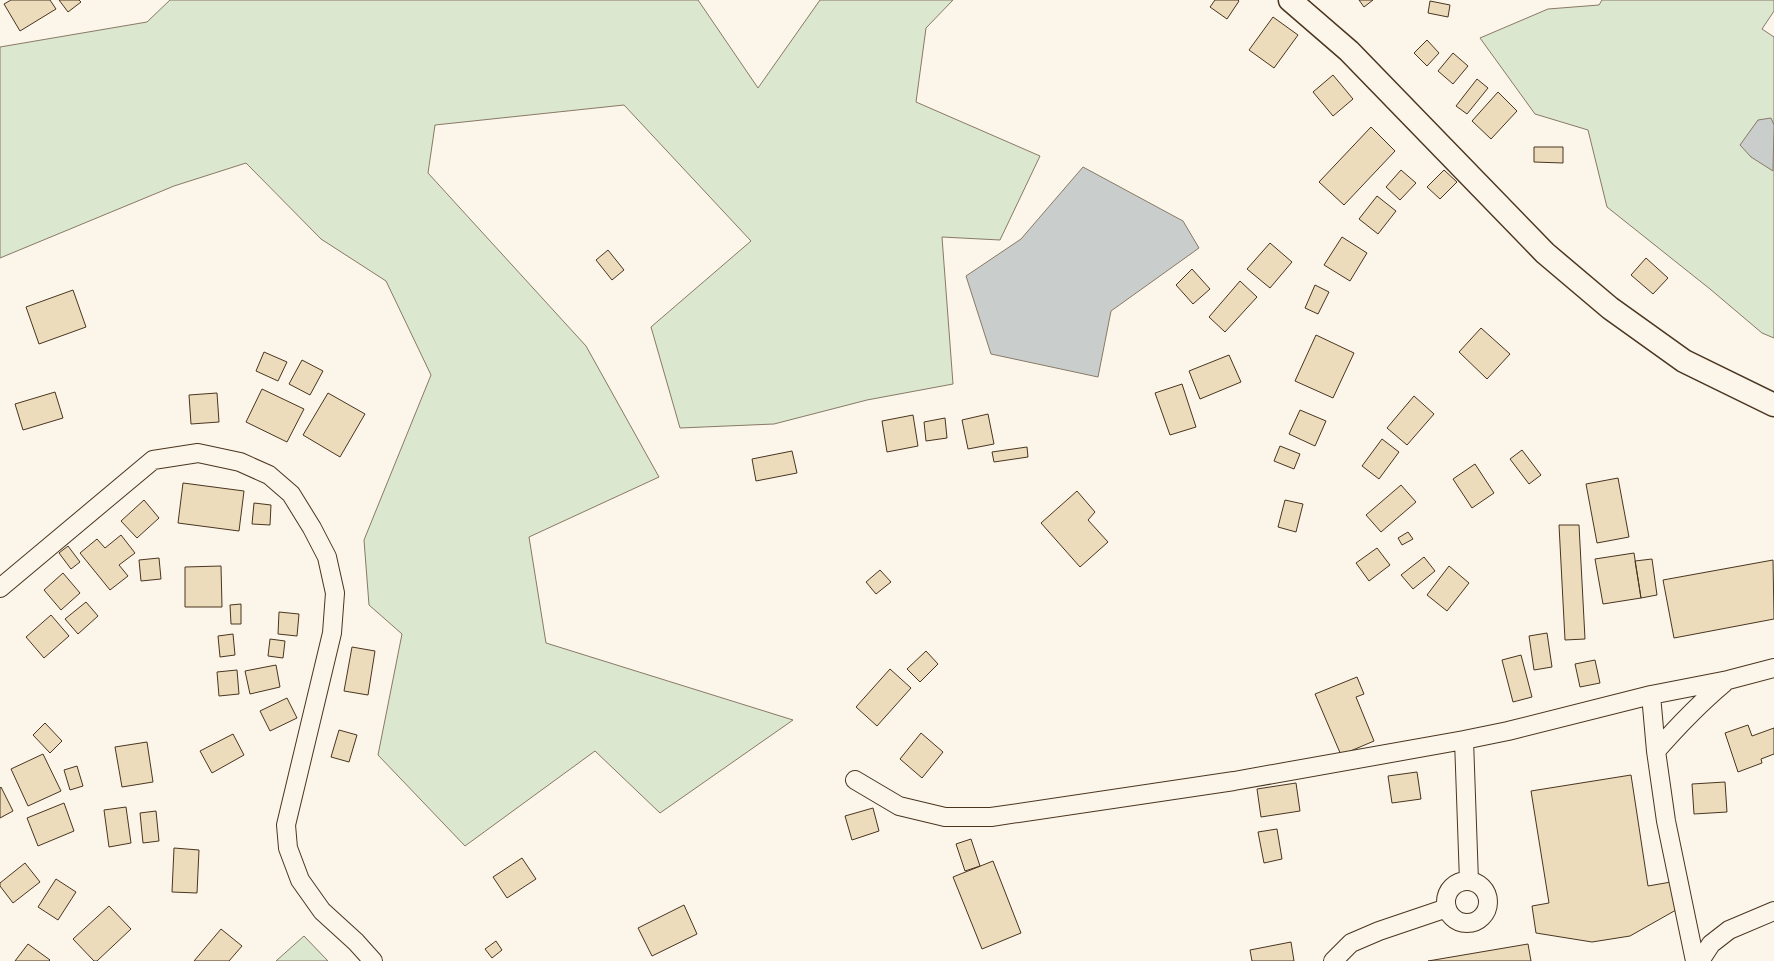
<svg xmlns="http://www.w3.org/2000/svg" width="1774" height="961" viewBox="0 0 1774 961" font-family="Roboto,sans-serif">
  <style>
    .green { fill: #dce7d0; stroke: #887966 }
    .water { fill: #c9cecd; stroke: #887966 }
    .building { fill: #ecdcbc; stroke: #4a3520 }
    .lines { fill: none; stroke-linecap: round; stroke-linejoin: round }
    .minor-casing { stroke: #4a3520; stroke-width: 20 }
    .tertiary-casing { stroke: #4a3520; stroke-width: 25 }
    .minor { stroke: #fbf6e9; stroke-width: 18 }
    .tertiary { stroke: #fbf6e9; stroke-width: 22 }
  </style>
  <rect width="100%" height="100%" fill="#fbf6e9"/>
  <path class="green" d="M 170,0 L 698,0 L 758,88 L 820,0 L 953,0 L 926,28 L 916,102 L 1040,156 L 1000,240 L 942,237 L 953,384 L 867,400 L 774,424 L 680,428 L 651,327 L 751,241 L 624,105 L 435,125 L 428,173 L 586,346 L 659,477 L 529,537 L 546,643 L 793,720 L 660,813 L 595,751 L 465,846 L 378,755 L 402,634 L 369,605 L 364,540 L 431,375 L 386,281 L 321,239 L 246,163 L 174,186 L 0,258 L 0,47 L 147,22 Z
    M 1602,0 L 1774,0 L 1774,11 L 1762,29 L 1774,37 L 1774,338 L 1762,333 L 1710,289 L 1607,207 L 1588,130 L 1535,114 L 1480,38 L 1548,9 L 1599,5 Z
    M 304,936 L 328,961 L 276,961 Z"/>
  <path class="water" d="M 1771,118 L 1774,125 L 1773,171 L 1751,157 L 1740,145 L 1758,120 Z
    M 1083,167 L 1183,221 L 1199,248 L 1111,311 L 1098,377 L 991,354 L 966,276 L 1021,239 Z"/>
  <path class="building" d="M 11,0 L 50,0 L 56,9 L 20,31 L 4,4 Z
    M 59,0 L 79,0 L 81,2 L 68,12 Z
    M 1215,0 L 1238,0 L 1239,1 L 1227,19 L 1210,7 Z
    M 1359,0 L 1373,0 L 1364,7 Z
    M 1430,1 L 1450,5 L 1448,17 L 1428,13 Z
    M 1273,17 L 1298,35 L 1274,68 L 1249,50 Z
    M 1427,40 L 1439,53 L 1427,66 L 1414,53 Z
    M 1453,53 L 1468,66 L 1453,84 L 1438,71 Z
    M 1333,75 L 1353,99 L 1333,116 L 1313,92 Z
    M 1477,79 L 1488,88 L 1467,114 L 1456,106 Z
    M 1498,92 L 1517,111 L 1491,139 L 1472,121 Z
    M 1371,127 L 1395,151 L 1344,205 L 1319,182 Z
    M 1534,147 L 1563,147 L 1563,163 L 1534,162 Z
    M 1401,170 L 1416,183 L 1400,200 L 1386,187 Z
    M 1444,170 L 1457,182 L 1440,199 L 1427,187 Z
    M 1377,196 L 1396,211 L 1378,234 L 1359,219 Z
    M 1342,237 L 1367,253 L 1350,281 L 1324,265 Z
    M 1270,243 L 1292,262 L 1270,288 L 1247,269 Z
    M 608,250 L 624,270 L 612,280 L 596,260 Z
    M 1646,258 L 1668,278 L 1653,294 L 1631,275 Z
    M 1192,269 L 1210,289 L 1193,304 L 1176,285 Z
    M 1240,281 L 1257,297 L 1225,332 L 1209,317 Z
    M 1315,285 L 1329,292 L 1318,314 L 1305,308 Z
    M 73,290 L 86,327 L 39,344 L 26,307 Z
    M 1481,328 L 1510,354 L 1487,379 L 1459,352 Z
    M 1316,335 L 1354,353 L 1333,398 L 1295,381 Z
    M 264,352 L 287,362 L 278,381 L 256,371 Z
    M 1229,355 L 1241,382 L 1200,399 L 1189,371 Z
    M 302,360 L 323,371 L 310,395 L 289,384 Z
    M 1182,384 L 1196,427 L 1170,435 L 1155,393 Z
    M 262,389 L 304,409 L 287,442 L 246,422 Z
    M 55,392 L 63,418 L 23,430 L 15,404 Z
    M 217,393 L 219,422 L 191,424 L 189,395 Z
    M 328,393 L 365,414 L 340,457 L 303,435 Z
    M 1414,396 L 1434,414 L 1407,445 L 1387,428 Z
    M 1300,410 L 1326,421 L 1315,446 L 1289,434 Z
    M 988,414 L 994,444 L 968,449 L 962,420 Z
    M 913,415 L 918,446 L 887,452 L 882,421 Z
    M 945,418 L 947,438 L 926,441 L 924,422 Z
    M 1382,439 L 1399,452 L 1379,479 L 1362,466 Z
    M 1280,446 L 1300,454 L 1294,469 L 1274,461 Z
    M 1027,447 L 1028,457 L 994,462 L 992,452 Z
    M 1522,450 L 1541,475 L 1529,484 L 1510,459 Z
    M 792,451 L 797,473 L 756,481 L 752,459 Z
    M 1475,464 L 1494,493 L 1472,508 L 1453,479 Z
    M 1618,478 L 1629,537 L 1597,543 L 1586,484 Z
    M 183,483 L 244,491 L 239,531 L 178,523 Z
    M 1401,485 L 1416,502 L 1381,532 L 1366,515 Z
    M 1077,491 L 1095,512 L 1088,520 L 1108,542 L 1080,567 L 1041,523 Z
    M 144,500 L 159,518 L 137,538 L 121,521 Z
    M 1285,500 L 1303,504 L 1296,532 L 1278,527 Z
    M 254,503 L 271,505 L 270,525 L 252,524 Z
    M 1559,525 L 1579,525 L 1585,639 L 1565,640 Z
    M 1408,532 L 1413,539 L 1402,545 L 1398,538 Z
    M 121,535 L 135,553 L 119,565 L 128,576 L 110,590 L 80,553 L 97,539 L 105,548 Z
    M 68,546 L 80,562 L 71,569 L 59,553 Z
    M 1377,548 L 1390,565 L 1369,581 L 1356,563 Z
    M 1634,553 L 1641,598 L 1603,604 L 1595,559 Z
    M 1424,557 L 1435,571 L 1413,589 L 1401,575 Z
    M 159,558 L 161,579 L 141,581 L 139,560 Z
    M 1652,559 L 1657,595 L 1641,598 L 1635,561 Z
    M 1773,560 L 1774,619 L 1674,638 L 1663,580 Z
    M 221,566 L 222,607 L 185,607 L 185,567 Z
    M 1449,566 L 1469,583 L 1447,611 L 1427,595 Z
    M 880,570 L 891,582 L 876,594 L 866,582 Z
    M 63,573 L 80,593 L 61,610 L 44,590 Z
    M 86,602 L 98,616 L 78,634 L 65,619 Z
    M 241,604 L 241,624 L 231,624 L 230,605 Z
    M 279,612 L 299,614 L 297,636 L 278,634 Z
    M 51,615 L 69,636 L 44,658 L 26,637 Z
    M 1547,633 L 1552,667 L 1534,670 L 1529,636 Z
    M 233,634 L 235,655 L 220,657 L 218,636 Z
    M 270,639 L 285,641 L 283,658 L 268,656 Z
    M 352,647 L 375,651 L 368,695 L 344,691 Z
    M 926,651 L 938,664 L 920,682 L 907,669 Z
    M 1521,655 L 1532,697 L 1513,702 L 1502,660 Z
    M 1595,660 L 1600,683 L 1580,687 L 1575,664 Z
    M 276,665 L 280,687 L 250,694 L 245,671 Z
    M 890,669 L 911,688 L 877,726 L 856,707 Z
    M 237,670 L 239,694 L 219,696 L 217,672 Z
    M 1357,677 L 1364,694 L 1356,697 L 1374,741 L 1341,755 L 1315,694 Z
    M 287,698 L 297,718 L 270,731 L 260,711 Z
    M 45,723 L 62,741 L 50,753 L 33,735 Z
    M 1748,725 L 1752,736 L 1774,728 L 1774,754 L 1761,759 L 1762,763 L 1738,772 L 1725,733 Z
    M 339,730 L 357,735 L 349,762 L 331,757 Z
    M 921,733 L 943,752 L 922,778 L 900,759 Z
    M 233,734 L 244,755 L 212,773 L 200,751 Z
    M 147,742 L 153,782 L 122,787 L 115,747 Z
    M 43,754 L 61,791 L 28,806 L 11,769 Z
    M 77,766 L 83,786 L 70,790 L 64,770 Z
    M 1417,772 L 1421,799 L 1392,803 L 1388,776 Z
    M 1631,775 L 1648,886 L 1671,882 L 1676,910 L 1630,936 L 1592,942 L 1536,933 L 1532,906 L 1549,903 L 1531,791 Z
    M 1725,782 L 1727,812 L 1694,814 L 1692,784 Z
    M 1296,783 L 1300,811 L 1261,817 L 1257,789 Z
    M 1,787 L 13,811 L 0,818 L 0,788 Z
    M 64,803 L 74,831 L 38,846 L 27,818 Z
    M 126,807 L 131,843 L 109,847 L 104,810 Z
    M 873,808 L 879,831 L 852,840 L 845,816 Z
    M 156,811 L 159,841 L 143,843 L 140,813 Z
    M 1277,829 L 1282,859 L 1264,863 L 1258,832 Z
    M 971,839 L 980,866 L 965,871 L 956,844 Z
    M 174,848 L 199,850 L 197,893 L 172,892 Z
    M 522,858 L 536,879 L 507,898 L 493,877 Z
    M 993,861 L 1021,933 L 982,949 L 953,877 Z
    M 25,863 L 40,882 L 13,903 L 0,886 L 0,883 Z
    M 56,879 L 76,892 L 58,920 L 38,907 Z
    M 684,905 L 697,934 L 652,956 L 638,928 Z
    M 109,906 L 131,929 L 97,961 L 94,961 L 73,939 Z
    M 221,929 L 242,946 L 229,961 L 194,961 Z
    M 496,941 L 502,950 L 492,958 L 485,949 Z
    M 1291,942 L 1294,961 L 1252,961 L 1250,950 Z
    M 28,944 L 50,960 L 49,961 L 15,961 Z
    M 1528,944 L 1531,961 L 1428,961 Z"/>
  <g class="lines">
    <defs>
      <path id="minor" d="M 0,588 L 153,460 L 198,453 L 240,462 L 269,475 L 291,494 L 312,528 L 327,557 L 335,593 L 332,633 L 286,825 L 288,848 L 300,880 L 322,911 L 356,942 L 373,961
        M 1651,695 L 1656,751 L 1666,821 L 1695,961
        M 1656,751 C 1677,727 1699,704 1724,683
        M 855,780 L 899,806 L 945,817 L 991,817 L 1234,781 L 1464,740
        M 1469,881 L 1464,740 L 1508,731 L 1651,695 L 1728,680 L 1774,668
        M1446 902a21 21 0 1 1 42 0a21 21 0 1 1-42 0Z
        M 1333,961 L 1351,943 L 1379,931 L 1447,908
        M 1700,961 L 1711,944 L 1729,930 L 1774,911"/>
      <path id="tertiary" d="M 1290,0 L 1349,51 L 1545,253 L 1610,308 L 1684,361 L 1774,405"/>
    </defs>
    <use href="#minor" class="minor-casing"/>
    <use href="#tertiary" class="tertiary-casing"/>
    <use href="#minor" class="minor"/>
    <use href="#tertiary" class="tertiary"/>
  </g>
</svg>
